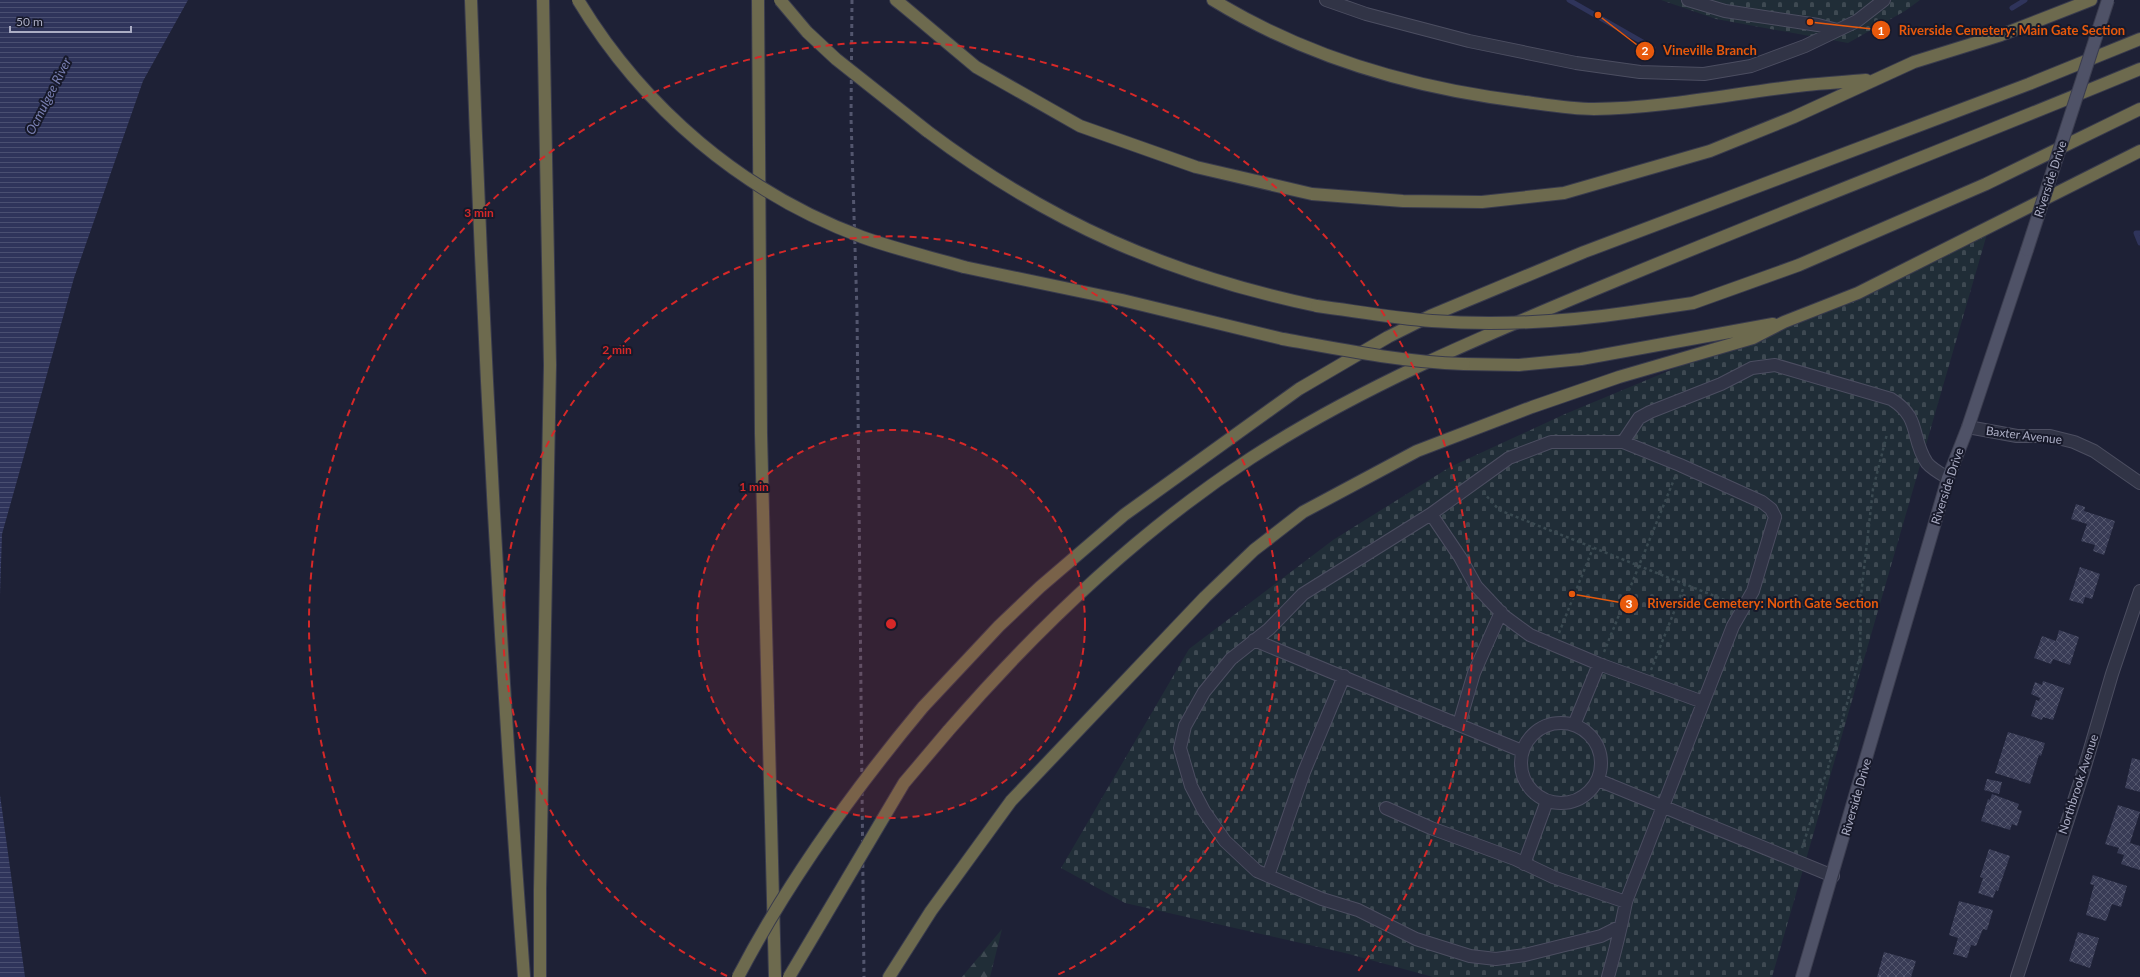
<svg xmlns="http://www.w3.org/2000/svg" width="2140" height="977" viewBox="0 0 2140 977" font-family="Lato,sans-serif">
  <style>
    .forest { fill: url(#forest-firs) }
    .cemetery { fill: url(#cemetery-stones) }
    .water { fill: url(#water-rules) }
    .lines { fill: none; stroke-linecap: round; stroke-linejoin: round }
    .stream { stroke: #2f345b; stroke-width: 5 }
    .building { fill: url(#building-cross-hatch) }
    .minor-casing { stroke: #4c4e61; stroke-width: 14 }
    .major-casing { stroke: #3b3d4f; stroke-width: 14 }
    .highway-casing { stroke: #393b4d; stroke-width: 14 }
    .path { stroke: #3a4951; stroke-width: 2.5; stroke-dasharray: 3 3; stroke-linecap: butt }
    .minor { stroke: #313446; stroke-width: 12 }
    .major { stroke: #4f5267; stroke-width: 12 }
    .highway { stroke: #6d6a4e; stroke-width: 12 }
    .rail { stroke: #53566e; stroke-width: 3; stroke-dasharray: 4 4; stroke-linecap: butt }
    .major-bridge-casing { stroke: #3b3d4f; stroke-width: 14; stroke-linecap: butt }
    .highway-bridge-casing { stroke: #393b4d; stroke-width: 14; stroke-linecap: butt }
    .major-bridge { stroke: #4f5267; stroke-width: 12 }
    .highway-bridge { stroke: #6d6a4e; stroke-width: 12 }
    .ring { fill: none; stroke: #d62828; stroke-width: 2; stroke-dasharray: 7 5 }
    .labels { text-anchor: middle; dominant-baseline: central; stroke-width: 4; stroke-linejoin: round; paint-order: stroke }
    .street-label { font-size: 12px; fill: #abadc4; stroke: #17192a }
    .water-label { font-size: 13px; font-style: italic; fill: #7a80b2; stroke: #17192a }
    .centre { fill: #d62828; stroke: #17192a; stroke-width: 2 }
    .ring-label { font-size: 12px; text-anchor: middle; font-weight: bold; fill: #d62828; stroke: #17192a; stroke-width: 4; stroke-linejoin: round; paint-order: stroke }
    .leader { fill: none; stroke: #e8590c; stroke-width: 1.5 }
    .callout-dot { fill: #e8590c; stroke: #17192a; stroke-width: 1.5 }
    .mark-label { font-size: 12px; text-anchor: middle; font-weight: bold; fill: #fff }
    .callout-label { font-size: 13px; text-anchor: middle; font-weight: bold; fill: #e8590c; stroke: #17192a; stroke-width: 4; stroke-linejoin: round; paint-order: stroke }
  </style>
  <defs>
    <pattern id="forest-firs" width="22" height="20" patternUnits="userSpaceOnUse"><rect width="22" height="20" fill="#202d37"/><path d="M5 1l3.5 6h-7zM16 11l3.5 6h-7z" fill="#3e4952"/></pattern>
    <pattern id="cemetery-stones" width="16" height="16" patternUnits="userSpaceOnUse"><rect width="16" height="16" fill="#202d37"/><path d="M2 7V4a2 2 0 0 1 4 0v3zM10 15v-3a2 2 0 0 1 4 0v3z" fill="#3e4952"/></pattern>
    <pattern id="water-rules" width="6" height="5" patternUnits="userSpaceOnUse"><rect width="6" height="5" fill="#2f345b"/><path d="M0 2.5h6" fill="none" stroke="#4a4f71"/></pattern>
    <pattern id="building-cross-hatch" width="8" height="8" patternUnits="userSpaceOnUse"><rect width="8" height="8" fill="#393c56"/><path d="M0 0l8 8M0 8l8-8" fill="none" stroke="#53566d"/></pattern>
  </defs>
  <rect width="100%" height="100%" fill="#1e2136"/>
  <path class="forest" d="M 1002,929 L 990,977 L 962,977 Z"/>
  <path class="cemetery" d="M 1661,0 L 1920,0 L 1905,11 L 1848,43 L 1716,19 Z
    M 1987,234 L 1772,977 L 1433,977 L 1345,953 L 1125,903 L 1061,868 L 1189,649 L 1333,540 L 1450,467 L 1565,414 L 1827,305 Z"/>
  <path class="water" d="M 0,0 L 188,0 L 143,81 L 74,278 L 2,534 L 0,595 Z
    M 0,795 L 25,977 L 0,977 Z"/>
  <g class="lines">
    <path class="stream" d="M 1569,0 L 1653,48
      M 2012,8 L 2025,0
      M 2140,233 L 2136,233 L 2140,243"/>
  </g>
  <path class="building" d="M 2076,504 L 2085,507 L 2084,511 L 2115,521 L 2104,555 L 2093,551 L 2095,545 L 2081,541 L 2087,524 L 2071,519 Z
    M 2080,567 L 2100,574 L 2092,599 L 2085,597 L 2083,604 L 2069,600 Z
    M 2059,630 L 2079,637 L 2070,665 L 2053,659 L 2051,664 L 2034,658 L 2042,636 L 2056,641 Z
    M 2043,681 L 2064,688 L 2053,720 L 2043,717 L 2042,720 L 2031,716 L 2036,700 L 2039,701 L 2040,698 L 2031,694 L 2035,682 L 2042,685 Z
    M 2008,732 L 2045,743 L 2041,756 L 2039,755 L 2030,784 L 1995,773 Z
    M 2132,758 L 2140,760 L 2140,792 L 2125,788 Z
    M 1987,779 L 2002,782 L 1999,794 L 1984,790 Z
    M 1992,794 L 2019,804 L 2017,809 L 2022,811 L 2017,826 L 2012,824 L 2010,830 L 1981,821 L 1988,799 L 1990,800 Z
    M 2118,805 L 2140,812 L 2130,843 L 2140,846 L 2140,870 L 2121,864 L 2124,855 L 2117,853 L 2119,848 L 2105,844 Z
    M 1989,849 L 2010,856 L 1998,891 L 1996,890 L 1993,898 L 1978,893 L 1983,878 L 1980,877 Z
    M 2093,875 L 2127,886 L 2121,907 L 2112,904 L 2106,921 L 2086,915 L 2094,885 L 2090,884 Z
    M 1959,901 L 1993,910 L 1987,930 L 1983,929 L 1976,946 L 1971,945 L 1967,958 L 1953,954 L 1958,938 L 1949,935 Z
    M 2078,932 L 2099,938 L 2090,968 L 2069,961 Z
    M 1884,952 L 1916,961 L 1911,977 L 1877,977 Z"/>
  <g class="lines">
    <defs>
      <path id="minor" d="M 1326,0 L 1366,14 L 1469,41 L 1576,63 L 1640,72 L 1704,74 L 1751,66 L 1805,46 L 1857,21 L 1884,0
        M 1688,0 L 1725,11 L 1818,25 L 1837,30
        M 1968,427 L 2017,436 L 2050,436 L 2074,442 L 2094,451 L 2140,483
        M 1623,442 L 1639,418 L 1650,412 L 1721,384 L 1752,368 L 1775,365 L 1891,399 C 1922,418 1910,438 1927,463 C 1932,469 1941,474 1948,478
        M 1431,514 L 1460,557 L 1476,586 L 1504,616 L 1530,635 L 1599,664 L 1703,702
        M 1254,640 L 1522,751
        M1521 763a40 40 0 1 1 80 0a40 40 0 1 1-80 0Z
        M 1459,724 L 1474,673 L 1501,612
        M 1574,725 L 1599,664
        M 1598,780 L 1833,876
        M 1386,808 L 1431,828 L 1515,859 L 1553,877 L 1626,902
        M 1524,864 L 1547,801
        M 1268,876 L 1304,772 L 1344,676
        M 1608,977 C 1615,952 1621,928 1626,902 L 1627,899 L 1733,626 L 1753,591 L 1775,517 L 1771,509 L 1762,502 L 1680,465 L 1623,442 L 1551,442 L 1509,458 L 1431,514 L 1303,594 L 1269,629 L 1231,659 L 1204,692 L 1185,726 L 1180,748 L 1191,786 L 1204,811 L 1225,841 L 1257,871 L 1322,899 L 1358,910 L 1416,939 L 1470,956 L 1496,959 L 1525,955 L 1601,936 L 1621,926
        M 2017,977 L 2083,773 L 2112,674 L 2140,591"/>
      <path id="major" d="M 1802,977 L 1948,478 L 1968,427 L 2027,250"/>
      <path id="highway" d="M 471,0 C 482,326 500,652 524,977
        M 758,0 L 761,434 L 775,977
        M 896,0 L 976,67 L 1080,126 L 1196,167 L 1312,194 L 1403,201 L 1482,202 L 1564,193 L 1710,151 L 1794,117 L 1914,62 L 2001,35 L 2091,0
        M 1213,0 C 1308,58 1417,89 1526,102 C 1548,105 1571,109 1594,109 C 1665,108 1735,93 1806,85 C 1826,83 1846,82 1866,80
        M 927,131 C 1048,222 1169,275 1317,306
        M 964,267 L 1122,300 L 1283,339
        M 1632,312 L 1693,303 L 1799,265 L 1986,184 L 2140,109
        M 1464,364 L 1519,365 L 1581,359 L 1773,324
        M 923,707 L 999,626 L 1040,587 L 1124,515 L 1299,389 L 1388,337 L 1430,316 L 1584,252 L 2029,84 L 2140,39
        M 948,731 C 1038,627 1136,533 1251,458 C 1368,382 1498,330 1625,277 C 1796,206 1969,140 2140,69
        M 540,977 L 540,889 L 550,365 L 543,0
        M 889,977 L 931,911 L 1011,801 L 1205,597 L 1254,550 L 1303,512 L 1417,451 L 1532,407 L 1619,377 L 1753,338 L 1784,322 L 1858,293 L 2140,151"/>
    </defs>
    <use href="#minor" class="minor-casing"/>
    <use href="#major" class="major-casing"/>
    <use href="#highway" class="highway-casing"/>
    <path class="path" d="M 1483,492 L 1499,510 L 1732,603
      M 1559,633 L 1593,548
      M 1604,652 L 1675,477
      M 1651,670 L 1685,584
      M 1802,848 L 1837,740 L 1860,656 L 1861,595 L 1869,525 L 1873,489 L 1887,434"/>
    <use href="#minor" class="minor"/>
    <use href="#major" class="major"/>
    <use href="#highway" class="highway"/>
    <path class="rail" d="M 852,0 L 851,118 L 857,312 L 864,977"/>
    <defs>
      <path id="major-bridge" d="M 2027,250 L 2108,0"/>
      <path id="highway-bridge" d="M 578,0 C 643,108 743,193 862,237 C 895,249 930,257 964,267
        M 780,0 L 807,32 L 836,59 L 927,131
        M 1317,306 C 1355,311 1393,318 1432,321 C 1499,326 1565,322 1632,312
        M 1283,339 C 1343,350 1403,362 1464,364
        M 738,977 C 789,879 853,791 923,707
        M 789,977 L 904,783 L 948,731"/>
    </defs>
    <use href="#major-bridge" class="major-bridge-casing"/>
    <use href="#highway-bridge" class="highway-bridge-casing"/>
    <use href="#major-bridge" class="major-bridge"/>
    <use href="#highway-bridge" class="highway-bridge"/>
  </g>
  <circle cx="891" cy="624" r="194" fill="#d62828" fill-opacity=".12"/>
  <g class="ring">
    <circle cx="891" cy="624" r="194"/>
    <path d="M727 976A388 388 0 1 1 1055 976"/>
    <path d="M426 974A582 582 0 1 1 1356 974"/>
  </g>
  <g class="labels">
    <g class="street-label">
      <text transform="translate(2050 179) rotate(-72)">Riverside Drive</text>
      <text transform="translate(2024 435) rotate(7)">Baxter Avenue</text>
      <text transform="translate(1947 486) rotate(-72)">Riverside Drive</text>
      <text transform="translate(2078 784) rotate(-72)">Northbrook Avenue</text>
      <text transform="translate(1856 797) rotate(-74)">Riverside Drive</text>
    </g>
    <g class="water-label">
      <text transform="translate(48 96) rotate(-63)">Ocmulgee River</text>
    </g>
  </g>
  <circle cx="891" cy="624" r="6" class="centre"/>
  <g class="ring-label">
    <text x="479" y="217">3 min</text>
    <text x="617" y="354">2 min</text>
    <text x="754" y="491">1 min</text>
  </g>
  <path class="leader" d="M1810 22L1881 30M1598 15L1645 51M1572 594L1629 604"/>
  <g class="callout-dot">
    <circle cx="1810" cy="22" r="4"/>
    <circle cx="1598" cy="15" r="4"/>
    <circle cx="1572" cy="594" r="4"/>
    <circle cx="1881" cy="30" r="10"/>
    <circle cx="1645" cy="51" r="10"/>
    <circle cx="1629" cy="604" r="10"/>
  </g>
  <g class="mark-label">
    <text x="1881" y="35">1</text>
    <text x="1645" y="55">2</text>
    <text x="1629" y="608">3</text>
  </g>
  <g class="callout-label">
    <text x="2012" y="35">Riverside Cemetery: Main Gate Section</text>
    <text x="1710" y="55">Vineville Branch</text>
    <text x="1763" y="608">Riverside Cemetery: North Gate Section</text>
  </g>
  <path d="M10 26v6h121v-6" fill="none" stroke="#abadc4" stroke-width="2"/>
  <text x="16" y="26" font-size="12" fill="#abadc4" stroke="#17192a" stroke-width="3" paint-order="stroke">50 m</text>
</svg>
